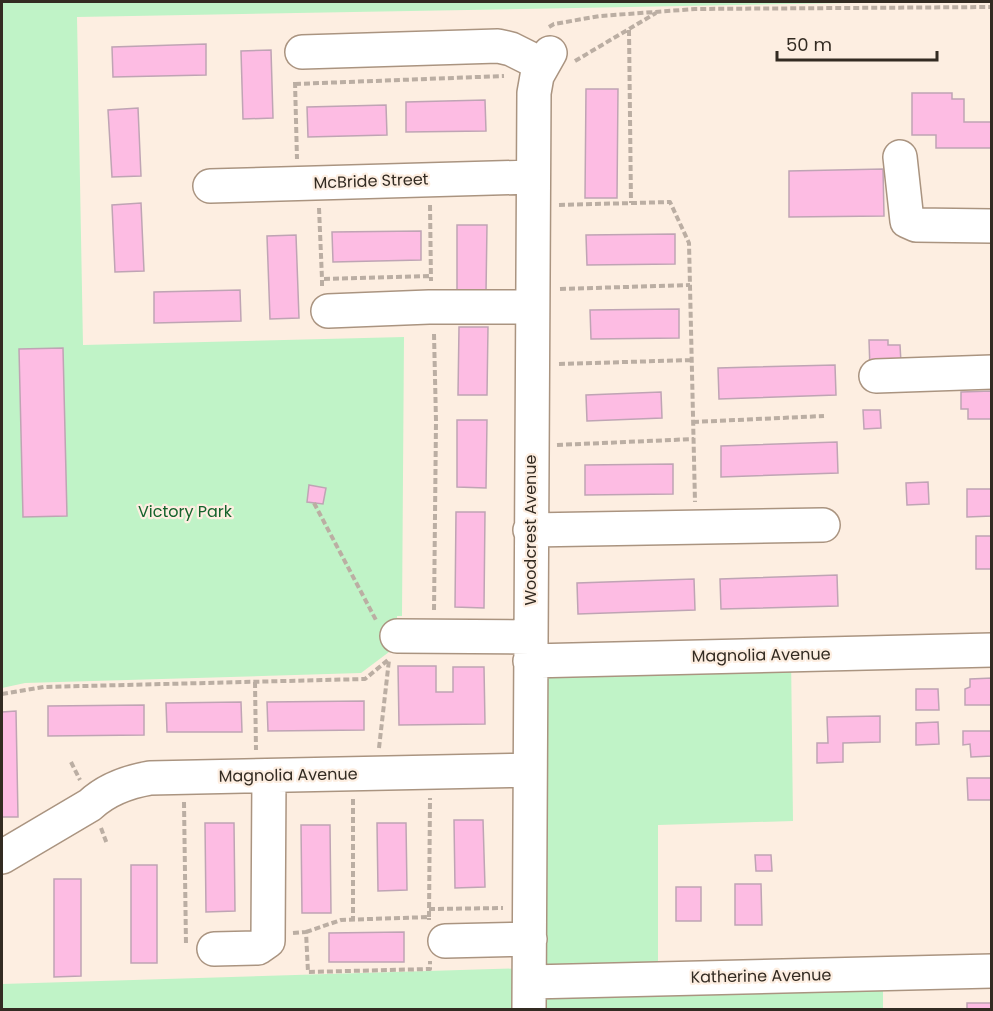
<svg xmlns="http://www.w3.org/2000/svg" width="993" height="1011" viewBox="0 0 993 1011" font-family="Poppins,sans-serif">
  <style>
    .green { fill: #c0f3c7 }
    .building { fill: #fdbce3; stroke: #bfa4b4; stroke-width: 1.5 }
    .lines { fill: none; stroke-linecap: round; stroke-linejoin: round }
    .minor-casing { stroke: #aa9480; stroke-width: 36 }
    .path { stroke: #bbaea3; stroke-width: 4; stroke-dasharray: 6 3; stroke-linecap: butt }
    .minor { stroke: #fff; stroke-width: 33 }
    .labels { text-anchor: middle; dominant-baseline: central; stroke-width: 4.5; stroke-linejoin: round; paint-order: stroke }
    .street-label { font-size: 16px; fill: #332b22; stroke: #fdeee1 }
    .park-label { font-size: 16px; fill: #14622b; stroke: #fdeee1 }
  </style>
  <rect width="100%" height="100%" fill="#fdeee1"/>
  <path class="green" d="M 2,2 L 907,2 L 77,17 L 83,345 L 404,337 L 402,616 L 397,616 L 397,646 L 361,673 L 25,683 L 2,688 Z
    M 791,655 L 793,821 L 658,825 L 658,978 L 883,973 L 883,1009 L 2,1010 L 2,984 L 530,968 L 530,661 Z"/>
  <path class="building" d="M 206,44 L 206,75 L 113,77 L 112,47 Z
    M 271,50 L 273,118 L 243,119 L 241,51 Z
    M 586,89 L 618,89 L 617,198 L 585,198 Z
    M 912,93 L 952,93 L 952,99 L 964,99 L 964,122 L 992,122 L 992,148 L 936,148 L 936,135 L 912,135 Z
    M 485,100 L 486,131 L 406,132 L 406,102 Z
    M 386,105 L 387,135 L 308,137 L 307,107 Z
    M 138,108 L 141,176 L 112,177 L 108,110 Z
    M 883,169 L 884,216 L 789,217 L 789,171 Z
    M 141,203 L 144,271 L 115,272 L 112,205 Z
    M 457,225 L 487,225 L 486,293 L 457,292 Z
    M 421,231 L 421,260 L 333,262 L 332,232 Z
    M 675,234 L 675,264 L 587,265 L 586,235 Z
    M 296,235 L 299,318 L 270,319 L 267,236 Z
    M 240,290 L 241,321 L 154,323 L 154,292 Z
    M 679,309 L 679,338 L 591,339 L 590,310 Z
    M 459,327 L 488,327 L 487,395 L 458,395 Z
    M 869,340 L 888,340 L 888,345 L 900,345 L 901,363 L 870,369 Z
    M 63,348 L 67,516 L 23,517 L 19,349 Z
    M 835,365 L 836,395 L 719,399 L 718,368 Z
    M 992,391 L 992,419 L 968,419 L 968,409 L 961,409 L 961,392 Z
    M 661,392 L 662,418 L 587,421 L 586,395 Z
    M 863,410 L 880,410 L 881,428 L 864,429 Z
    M 457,420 L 487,420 L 486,488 L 457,487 Z
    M 837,442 L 838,473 L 721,477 L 721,446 Z
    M 673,464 L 673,494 L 585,495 L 585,465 Z
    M 928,482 L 929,504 L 907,505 L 906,483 Z
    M 309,485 L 326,488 L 323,504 L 307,502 Z
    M 967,489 L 992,489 L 992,516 L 967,517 Z
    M 456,512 L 485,512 L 484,608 L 455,607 Z
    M 976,536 L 992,536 L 992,569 L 976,569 Z
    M 837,575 L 838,606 L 721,609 L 720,579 Z
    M 694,579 L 695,610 L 578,614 L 577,583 Z
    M 398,666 L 436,666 L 436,692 L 453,692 L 453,667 L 484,667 L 485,724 L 399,725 Z
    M 992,678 L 992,705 L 965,705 L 965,689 L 970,687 L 970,679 Z
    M 916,689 L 938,689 L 939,710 L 916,710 Z
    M 364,701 L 364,730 L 268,731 L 267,702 Z
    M 241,702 L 242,732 L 167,732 L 166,703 Z
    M 144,705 L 144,735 L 48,736 L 48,706 Z
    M 16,711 L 18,817 L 2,817 L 2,712 Z
    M 880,716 L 880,742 L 843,743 L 843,762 L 817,763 L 817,743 L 828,743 L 827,717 Z
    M 938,722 L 939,744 L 916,745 L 916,723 Z
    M 963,731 L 992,731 L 992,756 L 971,757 L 970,744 L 963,745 Z
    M 967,778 L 992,778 L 992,800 L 968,800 Z
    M 454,820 L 483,820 L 485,887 L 455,888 Z
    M 205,823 L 234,823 L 235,911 L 206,912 Z
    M 377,823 L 406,823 L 407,890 L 378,891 Z
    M 301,825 L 330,825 L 331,913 L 302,913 Z
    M 755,855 L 771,855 L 772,871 L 756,871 Z
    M 131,865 L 157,865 L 157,963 L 131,963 Z
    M 54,879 L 81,879 L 81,976 L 54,977 Z
    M 735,884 L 761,884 L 762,925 L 735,925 Z
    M 676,887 L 701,887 L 701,921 L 676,921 Z
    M 404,932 L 404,962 L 329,962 L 329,933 Z
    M 967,1003 L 992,1003 L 992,1010 L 967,1010 Z"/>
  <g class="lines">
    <defs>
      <path id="minor" d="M 302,52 L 498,46 L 511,49 L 543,65
        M 900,157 L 907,221 L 916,225 L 992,226
        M 210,186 L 532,177
        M 328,311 L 429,307 L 532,307
        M 876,376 L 992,372
        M 530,530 L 823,525
        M 397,636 L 530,637
        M 530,661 L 992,650
        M 2,857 L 90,805 C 107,789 127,782 150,778 L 529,770
        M 445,941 L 530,939
        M 214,949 L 258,948 L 268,941 L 269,776
        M 530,982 L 992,971
        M 529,1010 L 534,93 L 537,76 L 550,53"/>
    </defs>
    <use href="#minor" class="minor-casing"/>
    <path class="path" d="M 549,27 L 554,24 L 600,16 L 695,9 L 992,7
      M 629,30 L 631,203
      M 575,61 L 656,13
      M 295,82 L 297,159
      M 295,84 L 504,76
      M 430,205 L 431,281
      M 559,205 L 670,202 L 689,243 L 695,502
      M 319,208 L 322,279
      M 322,286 L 322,279 L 431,276
      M 560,289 L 690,285
      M 434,334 L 436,421 L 434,611
      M 559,364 L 692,360
      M 693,422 L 824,416
      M 557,445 L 694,439
      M 314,503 L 377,622
      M 255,682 L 256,750
      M 2,694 L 44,687 L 365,679 L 388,660
      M 379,748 L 389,660
      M 71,762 L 80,780
      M 353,799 L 353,920
      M 184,802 L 186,945
      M 101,828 L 107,844
      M 429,909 L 503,908
      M 429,917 L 430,798
      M 306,932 L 341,920 L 429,917 L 429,920
      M 293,933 L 306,932 L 308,972 L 430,969 L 430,961"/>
    <use href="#minor" class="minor"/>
  </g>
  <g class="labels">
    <g class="street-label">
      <text transform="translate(371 181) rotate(-2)">McBride Street</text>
      <text transform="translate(530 530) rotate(-90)">Woodcrest Avenue</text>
      <text transform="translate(761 655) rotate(-1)">Magnolia Avenue</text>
      <text transform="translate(288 775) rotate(-1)">Magnolia Avenue</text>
      <text transform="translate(761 976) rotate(-1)">Katherine Avenue</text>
    </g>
    <g class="park-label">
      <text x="185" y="511">Victory Park</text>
    </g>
  </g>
  <rect width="993" height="1011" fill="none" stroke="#332b22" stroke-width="6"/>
  <path d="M777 51v9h160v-9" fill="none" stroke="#332b22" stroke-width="3"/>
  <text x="786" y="51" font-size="18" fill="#332b22" stroke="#fdeee1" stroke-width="4.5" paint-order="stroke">50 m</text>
</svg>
